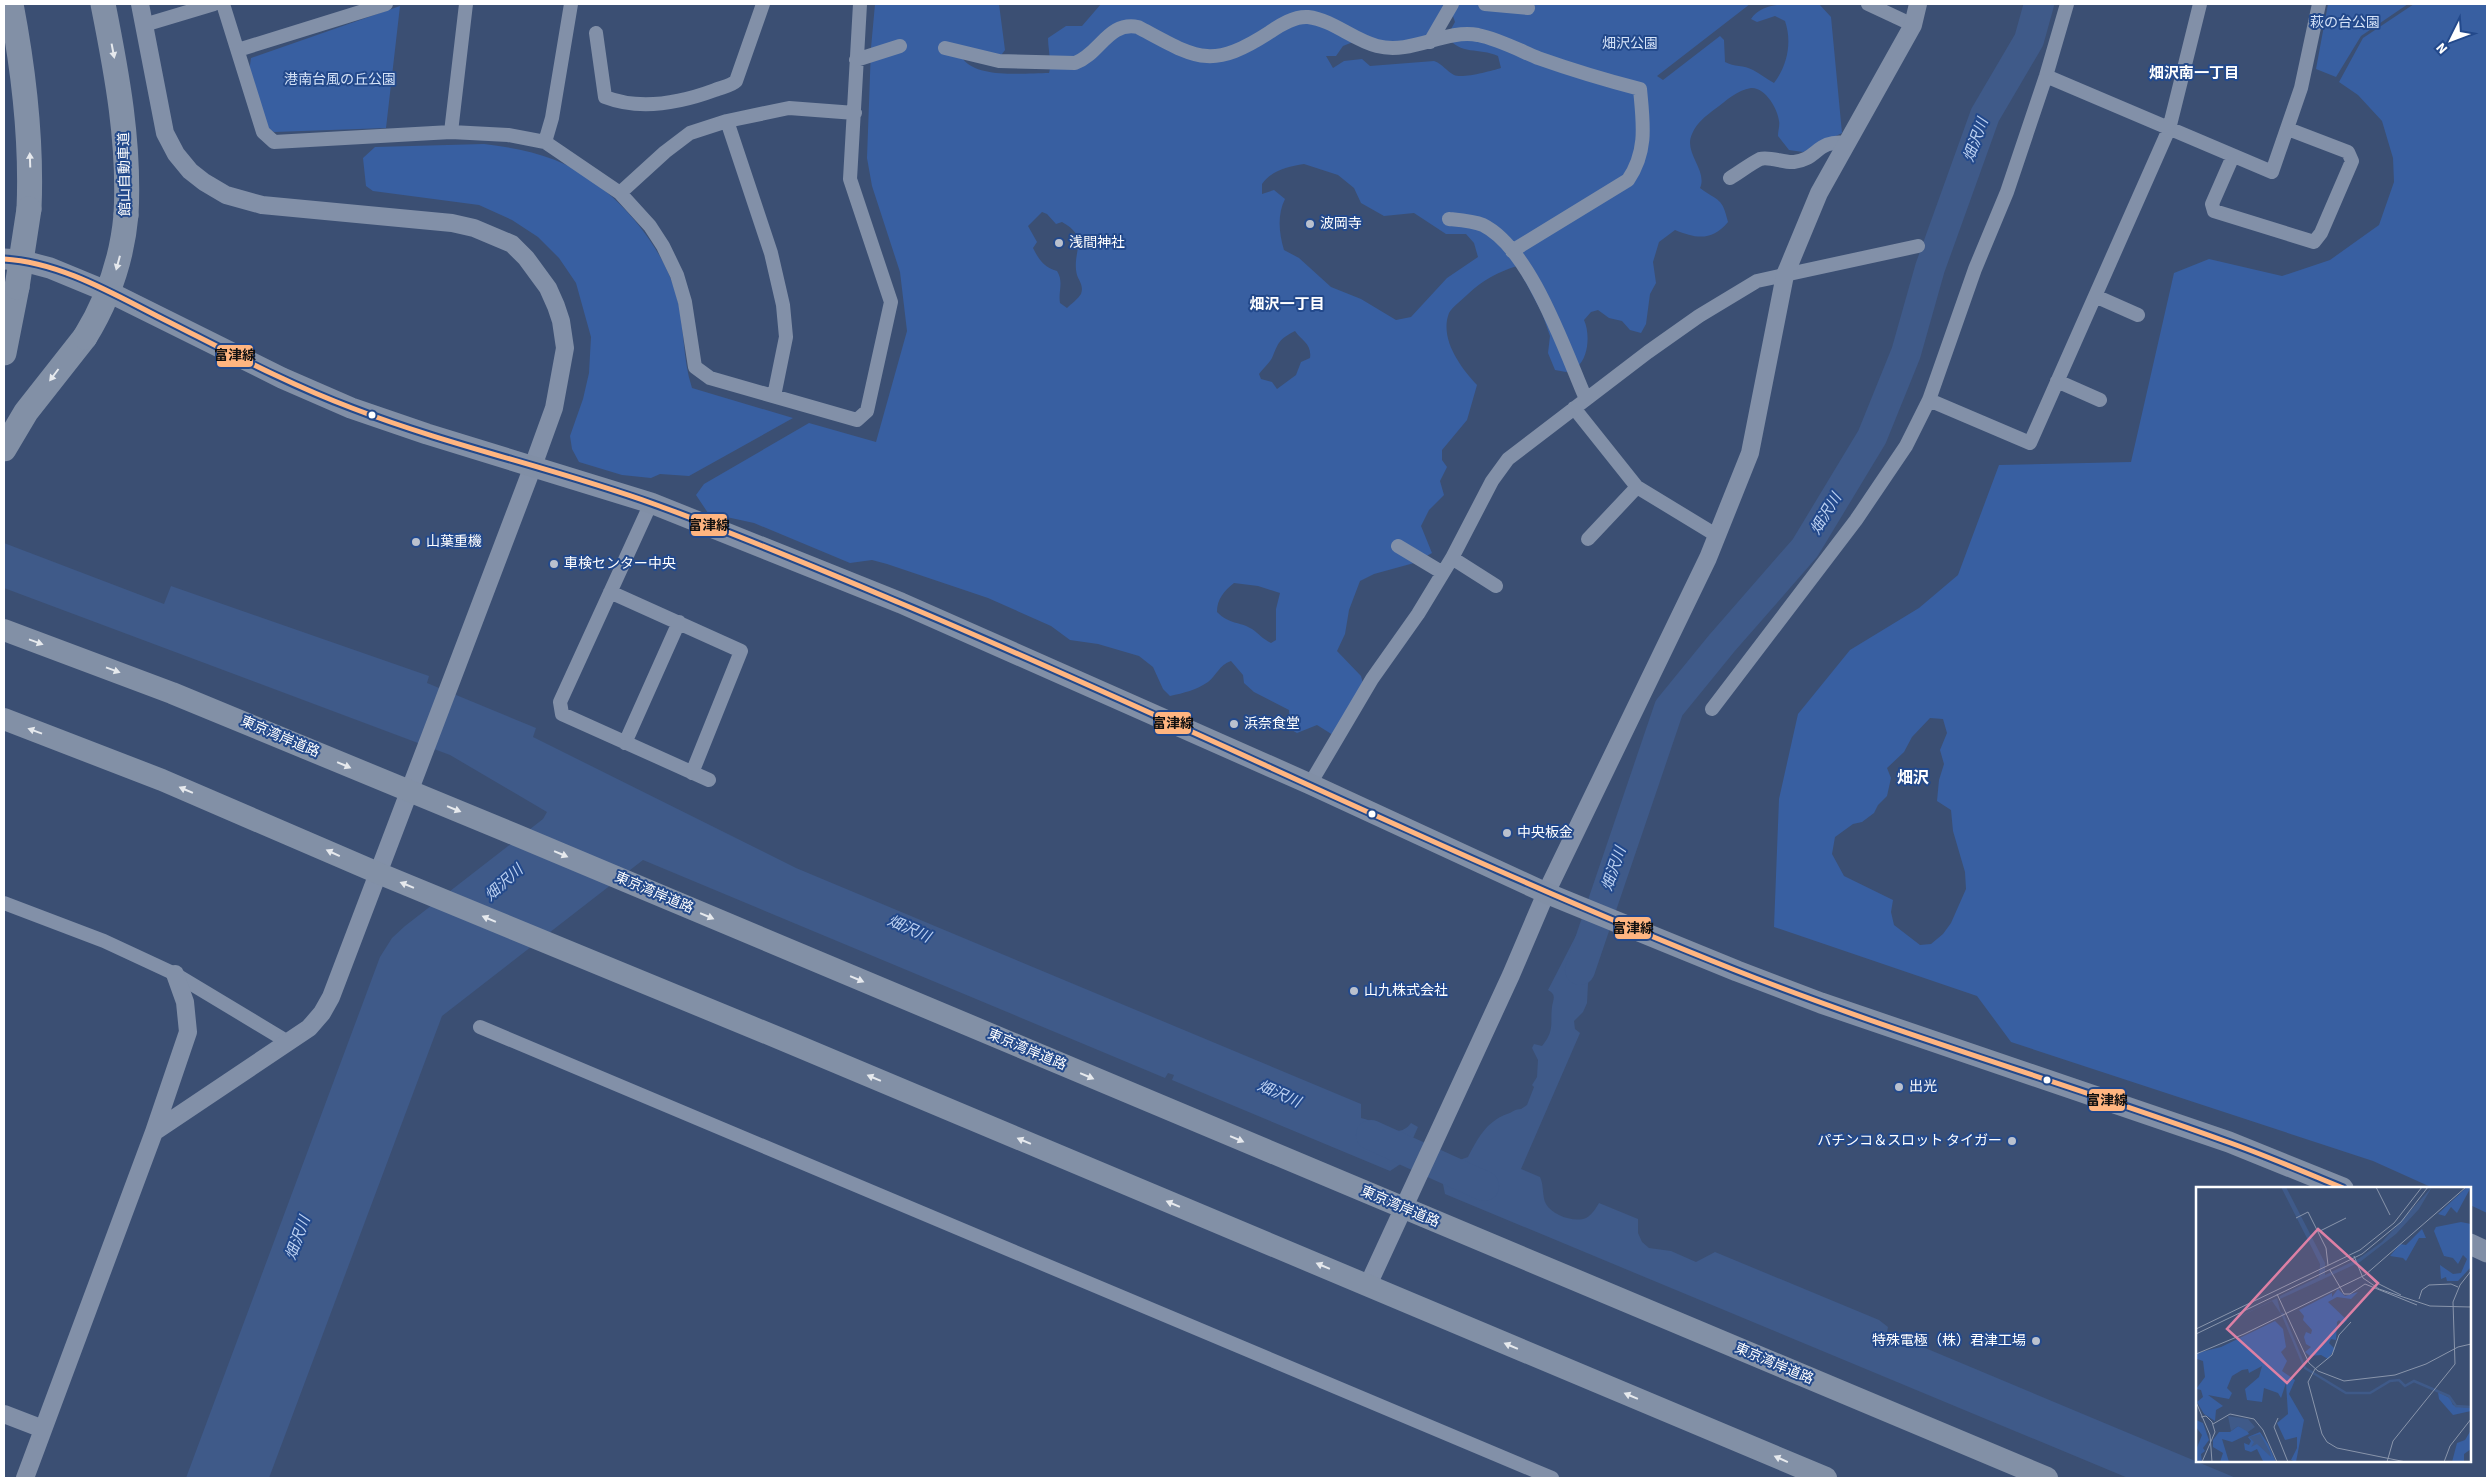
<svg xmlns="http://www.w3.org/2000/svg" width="2491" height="1482" viewBox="0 0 2491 1482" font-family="'Source Sans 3','Noto Sans JP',sans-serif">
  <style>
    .green { fill: #385fa1; fill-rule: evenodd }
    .water { fill: #3f5a89 }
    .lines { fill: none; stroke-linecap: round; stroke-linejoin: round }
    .river { stroke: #3f5a89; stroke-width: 30 }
    .minor { stroke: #8290a8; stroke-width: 14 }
    .tertiary { stroke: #8290a8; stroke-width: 18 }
    .primary { stroke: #818fa6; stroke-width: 21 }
    .trunk { stroke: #8290a6; stroke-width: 22 }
    .motorway { stroke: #8290a6; stroke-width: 25 }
    .motorway-bridge { stroke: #8290a6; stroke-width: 25 }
    .bus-1-casing { stroke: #23498b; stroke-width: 9 }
    .bus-1 { stroke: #ffb580; stroke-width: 5 }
    .oneway { fill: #e6e9ed }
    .poi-dot { fill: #bac1ce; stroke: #23498b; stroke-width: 2 }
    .bus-dot { fill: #fff; stroke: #23498b; stroke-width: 2 }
    .labels { text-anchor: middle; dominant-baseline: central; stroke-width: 4; stroke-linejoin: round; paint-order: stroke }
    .park-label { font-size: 14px; fill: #d5e3f8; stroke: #23498b }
    .street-label { font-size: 14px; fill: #fff; stroke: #23498b }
    .poi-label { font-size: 14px; fill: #fff; stroke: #23498b; text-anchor: start }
    .neighbourhood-label { font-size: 15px; font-weight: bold; fill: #fff; stroke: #23498b }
    .water-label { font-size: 15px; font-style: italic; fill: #bcd1f2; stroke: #23498b }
    .quarter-label { font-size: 16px; font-weight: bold; fill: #fff; stroke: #23498b }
    .inset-river { fill: none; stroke: #3f5a89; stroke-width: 2.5 }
    .inset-road { fill: none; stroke: #8995ab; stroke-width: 1 }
    .view { fill: #dd80a5; fill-opacity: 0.15; stroke: #dd80a5; stroke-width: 2.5 }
    .inset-edge { fill: none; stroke: #fff; stroke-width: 2.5 }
    .line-badge { stroke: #23498b; stroke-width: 2 }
    .pale-badge-label { font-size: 14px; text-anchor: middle; font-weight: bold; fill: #111 }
  </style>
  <rect width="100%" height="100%" fill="#3b4f73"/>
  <path class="green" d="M 875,4 L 999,4 L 1005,50 L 999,58 L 963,59 C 978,79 1026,73 1049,73 C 1052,63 1048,50 1048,38 L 1066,26 L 1082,26 L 1101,4 L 1750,4 L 1657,76 L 1663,80 L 1720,36 L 1724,40 L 1725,62 C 1734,67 1744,65 1753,70 C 1761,74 1766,79 1774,83 C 1788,65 1792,41 1785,21 L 1775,16 L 1757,22 L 1751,19 C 1763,0 1796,4 1819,4 L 1831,17 L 1842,133 L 1803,152 L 1789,150 L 1778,136 C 1778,131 1780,125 1779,121 C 1778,109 1765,87 1751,88 C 1737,90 1726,101 1715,109 C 1706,116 1697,122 1692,134 C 1683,153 1708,170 1700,188 C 1719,202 1722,197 1728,222 C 1712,241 1697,239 1675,230 L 1659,242 L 1653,262 L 1656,283 L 1650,294 L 1646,324 L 1641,333 L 1630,330 L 1622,321 L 1609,318 L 1598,310 L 1591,312 L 1584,320 C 1590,333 1589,357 1577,367 C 1574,369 1569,371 1566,372 L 1555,370 L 1548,353 L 1550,336 L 1542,313 L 1517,266 C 1498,272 1483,280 1468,294 C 1463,299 1452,307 1449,313 C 1439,339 1461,368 1477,385 L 1467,420 L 1442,450 L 1442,460 L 1447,467 L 1440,481 L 1444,495 L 1429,510 L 1421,526 L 1432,553 L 1414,563 L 1374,574 L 1360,581 L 1349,610 L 1345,634 L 1337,651 L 1361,676 L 1364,687 L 1333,735 L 1317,725 L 1297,733 L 1288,728 L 1290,721 L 1289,710 L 1254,692 L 1244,683 L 1243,675 L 1231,661 C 1219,665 1217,675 1208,682 C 1196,690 1184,693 1170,696 L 1163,689 L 1153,667 L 1139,656 L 1098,644 L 1070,640 L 1051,626 L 988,598 L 887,564 L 872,560 L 850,563 L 754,523 L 708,513 L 696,495 L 704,484 L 809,423 L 876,442 L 907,331 L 900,272 L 872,186 L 867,158 L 871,48 ZM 1452,13 L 1455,22 L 1447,36 C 1460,56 1479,47 1498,56 L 1501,68 C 1491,71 1462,79 1454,75 C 1446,71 1443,64 1434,61 L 1370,66 L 1362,59 L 1344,61 L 1333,68 L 1326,56 L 1336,56 L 1343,46 L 1353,42 L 1425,46 ZM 1304,164 L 1338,175 L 1354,188 L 1361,203 L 1384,216 L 1414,213 L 1446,234 L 1466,234 L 1474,243 L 1478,257 L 1447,278 L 1411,317 L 1396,320 L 1361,299 L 1331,287 L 1299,258 L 1284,250 C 1279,233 1277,215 1285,199 L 1274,190 L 1262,194 L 1262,184 C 1272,170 1287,167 1304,164 ZM 1042,212 L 1047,214 L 1056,224 L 1062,222 C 1091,238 1071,251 1077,275 C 1079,281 1084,286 1081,294 C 1078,299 1071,304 1067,308 L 1060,303 C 1058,291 1064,282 1057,271 C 1044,267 1039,260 1033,248 L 1037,242 L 1028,226 ZM 1295,331 C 1302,341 1312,344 1310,358 L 1301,362 L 1296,375 L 1277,389 L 1272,382 L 1261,379 L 1259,374 C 1263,369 1269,363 1272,358 C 1279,342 1278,340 1295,331 ZM 1234,583 L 1258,586 L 1280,593 L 1276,609 L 1276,640 L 1271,643 C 1263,639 1259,634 1252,629 C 1239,621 1230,625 1217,612 C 1217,599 1224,591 1234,583 Z
    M 2328,4 L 2408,4 L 2361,36 L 2336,77 L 2316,69 Z
    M 2414,4 L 2487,4 L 2487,1213 L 2470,1205 L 2470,1188 L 2433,1188 L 2373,1161 L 2011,1042 L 1977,996 L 1774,927 L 1779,799 L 1798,714 L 1850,650 L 1919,608 L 1958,575 L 1999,465 L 2131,462 L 2174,273 L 2209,259 L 2282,276 L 2330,260 L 2379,225 L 2394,182 L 2393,158 L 2382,121 L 2358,95 L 2339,82 L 2363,38 ZM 1930,718 L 1943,719 L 1947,733 L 1940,750 L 1944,764 L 1939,780 L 1937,801 L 1951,810 L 1953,831 L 1965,872 L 1966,889 L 1951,923 L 1943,934 L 1931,944 L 1920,945 L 1894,925 L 1891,912 L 1893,900 L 1844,876 L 1832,854 L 1835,837 L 1853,824 L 1862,822 L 1874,813 L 1878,805 L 1887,796 L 1891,778 L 1887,768 L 1904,752 L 1912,737 Z
    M 400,6 L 386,128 L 274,132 L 268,128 L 249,72 L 251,58 Z
    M 484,144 C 508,147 532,151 555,160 C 607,180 661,240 676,294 C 685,325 682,358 692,388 L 793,418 L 689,476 L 660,474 L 651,478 L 622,475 L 579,462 L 572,449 L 570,436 L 583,399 L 589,373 L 591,337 L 576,283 L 559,258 L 538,237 L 512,220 L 479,205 L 373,191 L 366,186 L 363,158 L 375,147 Z"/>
  <path class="water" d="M 4,543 L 164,604 L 171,586 L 429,676 L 427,683 L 536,728 L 533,737 L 796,868 L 1361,1104 L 1361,1118 C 1379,1121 1397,1142 1411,1123 L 1418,1127 L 1402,1163 L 1390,1171 L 1172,1080 L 1174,1075 L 1168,1073 L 1165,1078 L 643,860 L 442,1016 L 269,1478 L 186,1478 L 380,957 L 392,938 L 405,926 L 543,819 L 547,812 L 450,755 L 4,588 Z
    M 1581,926 L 1605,935 L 1595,954 L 1588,984 L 1587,1003 L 1583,1012 L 1574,1021 L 1575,1029 L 1580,1033 L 1521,1169 L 1540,1177 C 1544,1185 1542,1197 1546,1204 C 1552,1215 1574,1223 1586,1218 C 1592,1215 1596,1208 1599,1203 L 1638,1219 L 1638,1233 L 1642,1242 L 1649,1248 L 1671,1251 L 1696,1262 L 1715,1252 L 1879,1320 L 1888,1327 L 1887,1332 L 2236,1478 L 2128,1478 L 1445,1194 L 1442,1179 L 1450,1158 L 1457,1161 L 1468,1157 C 1478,1138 1486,1122 1507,1114 C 1513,1112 1515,1109 1521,1109 L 1527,1105 L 1534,1087 L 1532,1085 L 1537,1077 L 1538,1060 L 1532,1048 L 1534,1044 L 1542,1046 C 1555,1030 1550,1024 1552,1007 C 1553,999 1557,995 1548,990 Z"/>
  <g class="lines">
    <path class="river" d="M 1580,970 L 1669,708 L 1722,643 L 1805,548 L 1872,437 L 1906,353 L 1930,268 L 1985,115 L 2029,40 L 2039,4
      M 1371,1135 L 1484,1186"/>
    <path class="minor" d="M 223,4 L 263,132 L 274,142 L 451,132 L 508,135 L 545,142 L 620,193 L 650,226 L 663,246 L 677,275 L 685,302 L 695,367 L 710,378 L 857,420 L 867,411 L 891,302 L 850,179 L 860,4
      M 1485,4 L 1528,8
      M 1868,4 L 1913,25
      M 144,25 L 214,4
      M 596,33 L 605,97 C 641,111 680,103 715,90 C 722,87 731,86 736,81 L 763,4
      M 1430,42 L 1452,4
      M 945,48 L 999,61 L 1075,63 C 1100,54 1108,21 1138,27 C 1196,58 1210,71 1270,32 C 1280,25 1294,16 1308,17 C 1333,20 1353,40 1377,46 C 1412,55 1444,29 1478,35 C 1498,39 1519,50 1538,58 C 1572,70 1605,80 1640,89 C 1643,122 1648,151 1628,180 L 1512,251
      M 238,50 L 386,4
      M 856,60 L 900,46
      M 2046,76 L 2272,172 L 2301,88 L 2319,4
      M 727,121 L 771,253 L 783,305 L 786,337 L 774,396
      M 451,132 L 466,4
      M 545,142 L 552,118 L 571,4
      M 2233,156 L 2212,204 L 2214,211 L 2314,242 L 2321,233 L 2352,161 L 2348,152 L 2288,129
      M 1730,178 C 1740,172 1750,164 1760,159 C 1769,156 1784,163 1794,162 C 1817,160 1817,139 1846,143
      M 620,193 L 665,152 L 690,133 L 727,121 L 789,108 L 855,113
      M 1449,219 C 1459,220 1473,221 1483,225 C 1531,249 1565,351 1586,399
      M 2095,296 L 2138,315
      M 2057,381 L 2100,400
      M 1929,400 L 2030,443 L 2169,129 L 2200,4
      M 1574,408 L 1637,487 L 1716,535
      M 651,503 L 560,702 L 562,714 L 709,780
      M 1588,539 L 1637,487
      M 1398,546 L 1443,573
      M 1452,558 L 1496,586
      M 610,592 L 741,651 L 692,773
      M 1712,709 L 1856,520 L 1906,446 L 1929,400 L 1975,269 L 2007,192 L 2046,76 L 2067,4
      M 625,743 L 679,622
      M 1310,784 L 1372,679 L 1418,614 L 1452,558 L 1492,481 L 1508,459 L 1648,352 L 1699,316 L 1757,281 L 1918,246
      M 4,903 L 104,941 L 175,974 L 288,1042
      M 480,1027 L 1552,1478"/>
    <path class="tertiary" d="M 154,1132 L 188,1032 L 185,1002 L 175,974
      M 1368,1285 L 1511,975 L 1546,893 L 1708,558 L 1750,453 L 1785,275 L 1819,193 L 1913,25 L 1918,4
      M 4,1414 L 43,1429
      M 25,1478 L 154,1132 L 309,1028 L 322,1013 L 331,997 L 533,466 L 554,408 L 565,348 L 561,321 L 556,306 L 548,288 L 526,258 L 512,244 L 474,228 L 452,223 L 262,205 L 226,195 L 204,182 L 190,171 L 176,154 L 165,133 L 140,4"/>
    <path class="primary" d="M 4,259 L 20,260 L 50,268 L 113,294 L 282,378 L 351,408 L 427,434 L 651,503 L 901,603 L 1310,784 L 1546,893 L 1737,971 L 1821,1003 L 2229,1142 L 2343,1188
      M 2470,1244 L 2487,1252"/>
    <path class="trunk" d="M 4,630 L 172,693 L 516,835 L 2047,1478
      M 4,719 L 162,780 L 378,873 L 793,1044 L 1826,1478"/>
    <path class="motorway" d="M 11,4 C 24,72 32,140 29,209
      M 103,4 C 117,74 130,144 126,215
      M 4,353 L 17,287
      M 4,449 L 26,412 L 85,337"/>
    <path class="motorway-bridge" d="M 17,287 L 29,209
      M 85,337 C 109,298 122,260 126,215"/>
    <defs>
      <path id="bus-1" d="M 4,259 C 58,262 110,292 157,316 C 221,348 285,383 352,408 C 450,446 554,468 654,504 C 737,534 819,569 900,603 C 1181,721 1452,858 1735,970 C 1896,1034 2063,1082 2225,1141 C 2265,1155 2304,1172 2343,1188"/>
    </defs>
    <use href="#bus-1" class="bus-1-casing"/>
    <use href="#bus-1" class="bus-1"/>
  </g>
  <defs><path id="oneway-solid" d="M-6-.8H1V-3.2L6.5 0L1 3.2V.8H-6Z" transform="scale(1.25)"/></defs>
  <g class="oneway">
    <use href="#oneway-solid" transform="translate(113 51) rotate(79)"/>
    <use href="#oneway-solid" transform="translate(30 160) rotate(-92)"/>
    <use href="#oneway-solid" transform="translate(118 263) rotate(105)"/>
    <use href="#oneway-solid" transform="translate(54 375) rotate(127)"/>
    <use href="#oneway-solid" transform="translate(36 642) rotate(20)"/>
    <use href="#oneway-solid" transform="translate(113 670) rotate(20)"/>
    <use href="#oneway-solid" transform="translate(35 731) rotate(-160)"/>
    <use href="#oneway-solid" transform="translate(344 765) rotate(23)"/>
    <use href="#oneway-solid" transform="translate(186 790) rotate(-157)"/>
    <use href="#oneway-solid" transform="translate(454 809) rotate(22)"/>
    <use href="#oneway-solid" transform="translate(333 853) rotate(-155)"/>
    <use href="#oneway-solid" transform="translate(561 854) rotate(23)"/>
    <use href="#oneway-solid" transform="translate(407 885) rotate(-158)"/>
    <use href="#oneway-solid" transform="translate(707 916) rotate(23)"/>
    <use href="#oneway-solid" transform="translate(489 919) rotate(-157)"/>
    <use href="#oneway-solid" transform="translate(857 979) rotate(23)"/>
    <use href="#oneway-solid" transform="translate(1087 1076) rotate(23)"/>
    <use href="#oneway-solid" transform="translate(874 1078) rotate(-157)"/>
    <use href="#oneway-solid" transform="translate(1237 1139) rotate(23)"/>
    <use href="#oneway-solid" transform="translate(1024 1141) rotate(-157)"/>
    <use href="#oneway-solid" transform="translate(1173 1204) rotate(-157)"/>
    <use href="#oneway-solid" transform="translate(1323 1266) rotate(-157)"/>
    <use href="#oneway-solid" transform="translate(1511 1346) rotate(-157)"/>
    <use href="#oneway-solid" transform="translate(1631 1396) rotate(-157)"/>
    <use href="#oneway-solid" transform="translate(1781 1459) rotate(-156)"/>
  </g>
  <g class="poi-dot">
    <circle cx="1310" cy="224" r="5"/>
    <circle cx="1059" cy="243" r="5"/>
    <circle cx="416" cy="542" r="5"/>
    <circle cx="554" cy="564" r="5"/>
    <circle cx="1234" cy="724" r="5"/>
    <circle cx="1507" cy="833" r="5"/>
    <circle cx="1354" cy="991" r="5"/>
    <circle cx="1899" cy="1087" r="5"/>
    <circle cx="2012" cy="1141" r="5"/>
    <circle cx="2036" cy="1341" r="5"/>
  </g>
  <g class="bus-dot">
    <circle cx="372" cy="415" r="4.5"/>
    <circle cx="1372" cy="814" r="4.5"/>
    <circle cx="2047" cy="1080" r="4.5"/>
  </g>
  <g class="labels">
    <g class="park-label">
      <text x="2345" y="23">萩の台公園</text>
      <text x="1630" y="44">畑沢公園</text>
      <text x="340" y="80">港南台風の丘公園</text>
    </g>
    <g class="street-label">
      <text transform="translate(125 174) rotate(-91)">館山自動車道</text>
      <text transform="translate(280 737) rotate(23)">東京湾岸道路</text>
      <text transform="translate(654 893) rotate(23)">東京湾岸道路</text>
      <text transform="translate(1027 1050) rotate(23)">東京湾岸道路</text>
      <text transform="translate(1400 1207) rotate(23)">東京湾岸道路</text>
      <text transform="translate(1774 1364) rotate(23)">東京湾岸道路</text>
    </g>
    <g class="poi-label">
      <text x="1320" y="224">波岡寺</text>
      <text x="1069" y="243">浅間神社</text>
      <text x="426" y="542">山葉重機</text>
      <text x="564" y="564">車検センター中央</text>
      <text x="1244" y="724">浜奈食堂</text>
      <text x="1517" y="833">中央板金</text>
      <text x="1364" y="991">山九株式会社</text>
      <text x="1909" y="1087">出光</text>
      <text x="2002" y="1141" text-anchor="end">パチンコ＆スロット タイガー</text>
      <text x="2026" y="1341" text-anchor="end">特殊電極（株）君津工場</text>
    </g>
    <g class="neighbourhood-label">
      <text x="2194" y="73">畑沢南一丁目</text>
      <text x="1287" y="304">畑沢一丁目</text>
    </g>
    <g class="water-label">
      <text transform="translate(1976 140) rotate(-70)">畑沢川</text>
      <text transform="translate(1826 514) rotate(-59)">畑沢川</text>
      <text transform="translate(1614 869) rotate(-71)">畑沢川</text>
      <text transform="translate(504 883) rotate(-42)">畑沢川</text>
      <text transform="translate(909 929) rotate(24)">畑沢川</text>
      <text transform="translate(1279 1094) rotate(24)">畑沢川</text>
      <text transform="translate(298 1238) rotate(-70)">畑沢川</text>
    </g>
    <g class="quarter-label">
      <text x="1913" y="778">畑沢</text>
    </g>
  </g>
  <g transform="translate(2196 1187)">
    <rect width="275" height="275" fill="#3b4f73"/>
    <path d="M 271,0 L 275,0 L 261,26 L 255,20 L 249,29 L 242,27 ZM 265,35 L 275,37 L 275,80 L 262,94 L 251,94 L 250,90 L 245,92 L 244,78 L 257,87 L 265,86 L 271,72 L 267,68 L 262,77 L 257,71 L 248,69 L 238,44 L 240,40 ZM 226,42 L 230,51 L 223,51 L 210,74 L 207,71 L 194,69 L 204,57 L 210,58 ZM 142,102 L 149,109 L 162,105 L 155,112 L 141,110 L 132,115 L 151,133 L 147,137 L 143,133 L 141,135 L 140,153 L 135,152 L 133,156 L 139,162 L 132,172 L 125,168 L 114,169 L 109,165 L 115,160 L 110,157 L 108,150 L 110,145 L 115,147 L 116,143 L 107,133 L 108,129 L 103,123 L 136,106 L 136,110 ZM 79,134 L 87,142 L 90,160 L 85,165 L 91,174 L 86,184 L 99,193 L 93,207 L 108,233 L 100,275 L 95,273 L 101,261 L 101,250 L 89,253 L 81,236 L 92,227 L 90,196 L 85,211 L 82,206 L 68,201 L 66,215 L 51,213 L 49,202 L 63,190 L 66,179 L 53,186 L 52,182 L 46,183 L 36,189 L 31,201 L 36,206 L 33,212 L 12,208 L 27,219 L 20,223 L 19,234 L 8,227 L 1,215 L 7,210 L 5,203 L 0,202 L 9,190 L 7,174 L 1,172 L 1,166 L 25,160 ZM 242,205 L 254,211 L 257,218 L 275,221 L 275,224 L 257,228 L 243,212 ZM 0,233 L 7,236 L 13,253 L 7,261 L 9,264 L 5,267 L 6,275 L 0,274 L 0,263 L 6,248 L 0,240 ZM 42,239 L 50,242 L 53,247 L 36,255 L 26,252 L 33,275 L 24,275 L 27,266 L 17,260 L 17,253 L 23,245 L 34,245 ZM 275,243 L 275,262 L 268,267 L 268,275 L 256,275 L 261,256 L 269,253 ZM 64,245 L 72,257 L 80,275 L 67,274 L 61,262 L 55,265 L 49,263 L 48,256 L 53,258 L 55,254 L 52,250 Z" fill="#385fa1"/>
    <path d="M 85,0 L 90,0 L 129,76 L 129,88 L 162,72 L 186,55 L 236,0 L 223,22 L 200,47 L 164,75 L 84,112 L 84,109 L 123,90 L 124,77 ZM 81,111 L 85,127 L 76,114 L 0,151 ZM 32,229 L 52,232 L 59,240 L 52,245 L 42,239 L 35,244 ZM 64,247 L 74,265 L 75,270 L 61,257 L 55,260 L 58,255 L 53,250 Z" fill="#3f5a89"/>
    <path class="inset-river" d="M 86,126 L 109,181 L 150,206 L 174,206 L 194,194 L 203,193 L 209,199 L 218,194 L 253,209 L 260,219 L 275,220"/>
    <path class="inset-road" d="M 180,0 L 194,28M 100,31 L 112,25 L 130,61 L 132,78M 122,45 L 150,31M 158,69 L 167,91 L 183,102 L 234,119 L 275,120M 165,80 L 179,95 L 205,108M 134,83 L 148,107 L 154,107 L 169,97 L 221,118M 81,107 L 113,176 L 122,184 L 148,194 L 199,188 L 230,177 L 262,160 L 275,157M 223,112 L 226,103 L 233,98 L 255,97 L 262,100M 155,135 L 143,148 L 136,168 L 119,182 L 112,195 L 126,247 L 131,255 L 141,261 L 210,275M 0,142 L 164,63 L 198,36 L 226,0M 0,147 L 166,67 L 205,35 L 232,0M 0,167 L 48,147 L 169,88 L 270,0M 0,215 L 14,248 L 16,275M 5,230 L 10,229 L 16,235 L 19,245 L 6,275M 82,231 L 78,240 L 92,275M 17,237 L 34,227 L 58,232 L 67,243 L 81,275M 191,275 L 197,254 L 259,177 L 257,115 L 264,98 L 275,84M 248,275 L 254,259 L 275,232"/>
    <path class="view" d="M 122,42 L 182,96 L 91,196 L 31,142 Z"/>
    <rect width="275" height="275" class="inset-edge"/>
  </g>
  <g class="line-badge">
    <rect x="216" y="344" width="38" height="24" rx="5" fill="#ffb580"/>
    <rect x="690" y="513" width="38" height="24" rx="5" fill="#ffb580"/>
    <rect x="1154" y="711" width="38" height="24" rx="5" fill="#ffb580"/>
    <rect x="1614" y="916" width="38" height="24" rx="5" fill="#ffb580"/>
    <rect x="2088" y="1088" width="38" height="24" rx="5" fill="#ffb580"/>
  </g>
  <g class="pale-badge-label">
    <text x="235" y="360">富津線</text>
    <text x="709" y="530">富津線</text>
    <text x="1173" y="728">富津線</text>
    <text x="1633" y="933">富津線</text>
    <text x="2107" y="1105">富津線</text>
  </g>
  <rect width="2491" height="1482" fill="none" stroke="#ffffff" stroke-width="10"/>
  <g transform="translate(2451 40) rotate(228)" stroke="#23498b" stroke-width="4" paint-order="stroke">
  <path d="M0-4L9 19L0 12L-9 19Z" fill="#ffffff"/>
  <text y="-8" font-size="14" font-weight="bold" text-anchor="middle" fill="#ffffff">N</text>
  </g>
</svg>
